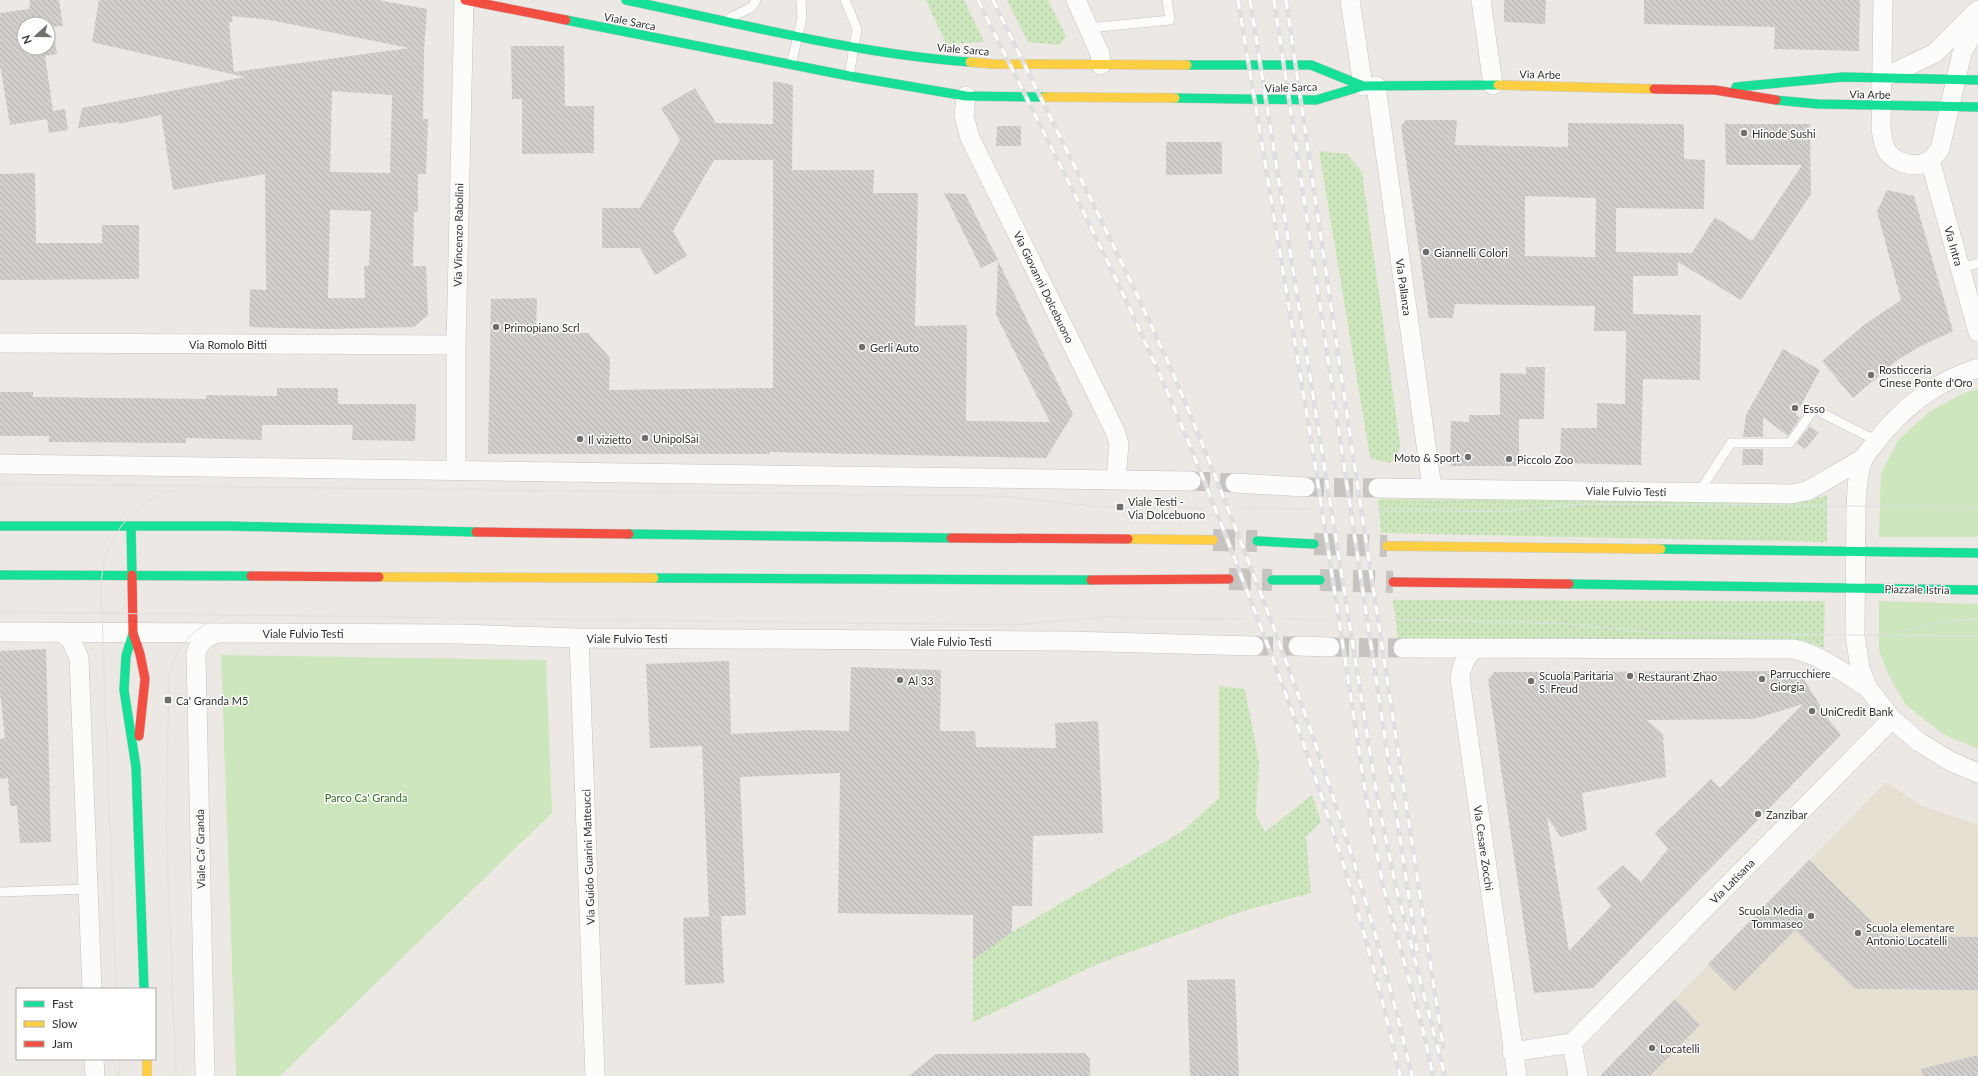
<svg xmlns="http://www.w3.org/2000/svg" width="1978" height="1076" viewBox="0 0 1978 1076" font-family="Lato,sans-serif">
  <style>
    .education { fill: #e6e0d3 }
    .grass { fill: url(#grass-dots) }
    .park { fill: #cee6be }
    .building { fill: url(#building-back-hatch); fill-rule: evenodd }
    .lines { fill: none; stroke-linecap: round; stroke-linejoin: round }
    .street-tunnel { stroke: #c6c3c0; stroke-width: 19; stroke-dasharray: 19 10; stroke-linecap: butt }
    .primary-tunnel { stroke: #c6c3c0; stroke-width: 22; stroke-dasharray: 22 11; stroke-linecap: butt }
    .lane-casing { stroke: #c5c4c5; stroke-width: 10 }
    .street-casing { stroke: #c5c4c5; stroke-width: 20 }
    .fast-casing { stroke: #c5c4c5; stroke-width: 10 }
    .slow-casing { stroke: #c5c4c5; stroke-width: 10 }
    .jam-casing { stroke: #c5c4c5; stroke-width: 10 }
    .lane { stroke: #fcfcfb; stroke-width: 9 }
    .street { stroke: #fcfcfb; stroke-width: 19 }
    .fast { stroke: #16e098; stroke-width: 9 }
    .slow { stroke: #ffcf43; stroke-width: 9 }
    .jam { stroke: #f24e42; stroke-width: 9 }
    .tram { stroke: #dfdfe1; stroke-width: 1 }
    .rail-casing { stroke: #dfdfe1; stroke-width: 4.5 }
    .rail { stroke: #fff; stroke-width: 3; stroke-dasharray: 9; stroke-linecap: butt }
    .poi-dot { fill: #706f6e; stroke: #fff; stroke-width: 1.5 }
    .labels { text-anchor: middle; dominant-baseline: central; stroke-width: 3; stroke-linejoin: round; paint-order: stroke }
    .street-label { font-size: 11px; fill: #2e2e2e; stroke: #fff }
    .poi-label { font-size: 11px; fill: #2e2e2e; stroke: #fff; text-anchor: start }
    .park-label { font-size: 11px; fill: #2c6e1b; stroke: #fff }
  </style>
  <defs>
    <pattern id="grass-dots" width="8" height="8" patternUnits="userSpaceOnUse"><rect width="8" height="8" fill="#cee6be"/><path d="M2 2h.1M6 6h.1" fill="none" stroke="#b1c6a4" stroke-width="1.8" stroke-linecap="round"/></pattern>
    <pattern id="building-back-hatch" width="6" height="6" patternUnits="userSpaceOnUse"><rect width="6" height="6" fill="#d1cecb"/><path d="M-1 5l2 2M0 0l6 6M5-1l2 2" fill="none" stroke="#b4b1af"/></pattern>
  </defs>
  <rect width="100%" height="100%" fill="#ece8e4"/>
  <path class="education" d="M 1886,782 L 1918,804 L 1978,825 L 1978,1076 L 1605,1076 L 1605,1071 Z"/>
  <path class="grass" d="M 926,0 L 964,0 L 984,42 L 946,44 Z
    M 1007,0 L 1048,0 L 1066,36 L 1060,45 L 1028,42 Z
    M 1319,151 L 1347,154 L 1362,172 L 1400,443 L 1399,451 L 1393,461 L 1388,463 L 1370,458 Z
    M 1827,495 L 1827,542 L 1381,533 L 1378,499 L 1806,501 Z
    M 1393,600 L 1825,601 L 1824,648 L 1802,640 L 1398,639 Z
    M 1219,686 L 1245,689 L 1259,762 L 1256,815 L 1265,832 L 1312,795 L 1321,822 L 1306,837 L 1311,893 L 1246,910 L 1100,963 L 973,1022 L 973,960 L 1012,932 L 1181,832 L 1219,798 Z"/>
  <path class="park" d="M 1978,389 L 1978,537 L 1879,537 L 1881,473 L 1898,440 L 1929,412 L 1964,393 Z
    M 1879,601 L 1978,604 L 1978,749 L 1943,734 L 1906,705 L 1888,674 L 1879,650 Z
    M 221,655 L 546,660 L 552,813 L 280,1076 L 236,1076 Z"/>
  <path class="building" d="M 30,0 L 59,0 L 63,26 L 53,27 L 57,54 L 45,56 L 53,111 L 65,109 L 68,130 L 49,133 L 47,119 L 10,125 L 0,65 L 0,13 L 29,9 ZM 24,24 L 48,24 L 48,48 L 24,48 Z
    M 99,0 L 378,0 L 427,9 L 424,50 L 423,119 L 428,119 L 426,174 L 418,174 L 418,212 L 414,212 L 413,266 L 426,266 L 428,315 L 414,327 L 328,329 L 249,327 L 250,289 L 266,290 L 265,174 L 173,190 L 161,115 L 118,124 L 118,122 L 78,128 L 82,108 L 245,77 L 92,42 ZM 232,16 L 270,20 L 409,48 L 234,72 L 229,22 L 233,22 ZM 332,91 L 392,95 L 390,173 L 330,172 ZM 330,210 L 371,211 L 369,266 L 364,266 L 365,298 L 328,298 Z
    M 1504,0 L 1546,0 L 1545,24 L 1504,22 Z
    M 1644,0 L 1860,0 L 1859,51 L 1774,49 L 1775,27 L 1644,24 Z
    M 511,46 L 564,46 L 565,106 L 594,106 L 594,153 L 522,154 L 522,99 L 512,99 Z
    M 773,81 L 793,85 L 792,170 L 874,170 L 873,193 L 918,193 L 915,326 L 967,325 L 966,421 L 1050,422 L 996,315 L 998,261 L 1073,414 L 1046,458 L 770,452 L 770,454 L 488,454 L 491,299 L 537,298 L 536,332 L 588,333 L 610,358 L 609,390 L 773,388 L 773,160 L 714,160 L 673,231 L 687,256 L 655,275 L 640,248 L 602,248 L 602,208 L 640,208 L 680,140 L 661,108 L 695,88 L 716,123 L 773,124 Z
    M 1406,120 L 1457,120 L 1455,145 L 1568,147 L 1568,123 L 1684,124 L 1684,159 L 1705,160 L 1704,209 L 1616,208 L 1616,252 L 1692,253 L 1715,217 L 1752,241 L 1802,165 L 1726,165 L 1725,124 L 1810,124 L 1811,194 L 1741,300 L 1678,262 L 1678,276 L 1633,276 L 1633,314 L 1701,315 L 1700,380 L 1643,379 L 1641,465 L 1560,463 L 1561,428 L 1597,428 L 1597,403 L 1625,404 L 1626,331 L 1594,331 L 1595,306 L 1455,304 L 1453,318 L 1429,318 L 1401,126 ZM 1525,196 L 1596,198 L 1595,257 L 1525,256 Z
    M 997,126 L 1021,126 L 1021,146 L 996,146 Z
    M 1166,142 L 1222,142 L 1222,174 L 1166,175 Z
    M 35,173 L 36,243 L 102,243 L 102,225 L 139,225 L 139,279 L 0,280 L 0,174 Z
    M 1887,190 L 1914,196 L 1953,331 L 1919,347 L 1896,361 L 1853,398 L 1822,361 L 1865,324 L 1901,300 L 1877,211 Z
    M 944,193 L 965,194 L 998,260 L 981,268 Z
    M 1783,349 L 1820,370 L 1796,415 L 1800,418 L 1788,436 L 1763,417 L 1763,437 L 1743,437 L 1746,415 Z
    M 1526,367 L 1545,367 L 1544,419 L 1519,419 L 1519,466 L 1450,466 L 1451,421 L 1469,422 L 1469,415 L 1500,415 L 1500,373 L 1526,374 Z
    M 277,388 L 338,388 L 338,404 L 416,404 L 415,441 L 352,440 L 353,425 L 262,425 L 262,440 L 186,438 L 186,443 L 49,442 L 49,436 L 0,436 L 0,392 L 33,392 L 33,397 L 206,399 L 206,395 L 277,396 Z
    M 1810,426 L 1819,433 L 1805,449 L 1797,443 Z
    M 1743,449 L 1763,449 L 1763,465 L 1742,465 Z
    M 46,649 L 51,842 L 20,843 L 17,806 L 10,806 L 8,778 L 0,779 L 0,739 L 5,738 L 0,692 L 0,651 Z
    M 729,661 L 731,734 L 809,730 L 849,731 L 851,667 L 941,670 L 940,731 L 975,731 L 976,747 L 1056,748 L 1055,723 L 1098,721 L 1103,833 L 1033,836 L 1032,906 L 1012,906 L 1012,932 L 973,960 L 973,915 L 838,913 L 840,773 L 740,777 L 746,915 L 709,917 L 702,746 L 650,748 L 646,664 Z
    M 1799,671 L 1829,720 L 1841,735 L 1593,988 L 1534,993 L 1488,680 L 1494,672 ZM 1803,704 L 1720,788 L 1711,779 L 1655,833 L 1668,849 L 1641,882 L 1623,865 L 1597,888 L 1611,906 L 1569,951 L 1547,817 L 1561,837 L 1587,830 L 1582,793 L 1666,777 L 1663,734 L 1647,720 L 1754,719 Z
    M 1809,860 L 1887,936 L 1978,937 L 1978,990 L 1855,989 L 1795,930 L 1735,991 L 1708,964 Z
    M 721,916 L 724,983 L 685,985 L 683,918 Z
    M 1235,979 L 1239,1076 L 1190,1076 L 1187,980 Z
    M 1675,999 L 1700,1025 L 1650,1076 L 1600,1076 Z
    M 1085,1053 L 1090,1059 L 1090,1076 L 909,1076 L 936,1054 Z
    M 1978,1055 L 1978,1076 L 1922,1076 L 1921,1069 Z"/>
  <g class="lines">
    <path class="street-tunnel" d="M 1191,481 L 1235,483
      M 1305,487 L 1378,488
      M 1254,646 L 1298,646
      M 1330,647 L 1403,648"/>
    <path class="primary-tunnel" d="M 1213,540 L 1257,541
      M 1314,544 L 1387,546
      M 1229,579 L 1272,580
      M 1320,580 L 1393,582"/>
    <defs>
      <path id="lane" d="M 845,0 L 857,29 L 849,76
        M 730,18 L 752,7 L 756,0
        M 1089,28 L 1170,20 L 1167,0
        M 791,65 L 802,18 L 801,0
        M 1960,268 L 1978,263
        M 1699,492 L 1731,443 L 1790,443 L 1814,409 L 1877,441
        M 0,892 L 88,889"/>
      <path id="street" d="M 1076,0 L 1100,54 L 1101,65
        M 1350,0 L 1363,86
        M 1481,0 L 1493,85
        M 1883,0 L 1881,129 C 1882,134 1883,142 1885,147 C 1891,163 1916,170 1930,160 C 1934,158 1937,152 1940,149 L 1962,53 L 1978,23
        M 1883,78 L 1935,53 L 1978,10
        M 1376,86 L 1432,488
        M 966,96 L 964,116 L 970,138 L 1115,431 L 1119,444 L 1116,480
        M 1930,160 L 1978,332
        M 0,343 L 456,345
        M 1978,368 C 1936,382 1901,408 1875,443 C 1872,447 1867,452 1864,458 C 1857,471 1857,491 1856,506 L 1855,635 L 1860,668 L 1868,688 L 1892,719 L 1919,742 L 1950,761 L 1978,773
        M 0,464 L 1191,481
        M 456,470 L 456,345 L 464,0
        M 1235,483 L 1305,487
        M 1378,488 L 1791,494 L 1807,491 L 1864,458
        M 0,632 L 459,634 L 579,638 L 1068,641 L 1254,646
        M 63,633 L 71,640 L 79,658 L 92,989
        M 579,638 L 595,1076
        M 1298,646 L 1330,647
        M 1403,648 L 1794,649 C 1822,656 1844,673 1868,688
        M 1474,649 C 1465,659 1461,666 1460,679 L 1517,1076
        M 1572,1043 L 1892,719
        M 1572,1043 L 1578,1076
        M 1512,1052 L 1572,1043
        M 94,1059 L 95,1076
        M 205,1076 L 196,655 C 198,642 205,638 217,633"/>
      <path id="fast" d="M 626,0 C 738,23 856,54 970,62
        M 566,20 L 849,76 L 966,96 L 1045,97
        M 1187,65 L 1311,65 L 1363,86
        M 1736,87 L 1843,77 L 1978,80
        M 1175,98 L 1316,100 L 1363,86 L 1498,85
        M 1776,100 L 1818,104 L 1978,107
        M 0,526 L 229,526 L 476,532
        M 131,527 L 132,575
        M 629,534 L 951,538
        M 1257,541 L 1314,544
        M 1661,549 L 1978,553
        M 0,575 L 251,576
        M 654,578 L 1091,580
        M 1272,580 L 1320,580
        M 1569,584 L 1978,590
        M 133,633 L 126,656 L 124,690 L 136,767 L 144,989"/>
      <path id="slow" d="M 970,62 L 993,64 L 1187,65
        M 1498,85 L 1654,89
        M 1045,97 L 1175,98
        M 1128,539 L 1213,540
        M 1387,546 L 1661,549
        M 379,577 L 654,578
        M 147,1059 L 147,1076"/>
      <path id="jam" d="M 465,0 L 566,20
        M 1654,89 L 1715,90 L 1776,100
        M 476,532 L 629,534
        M 951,538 L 1128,539
        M 132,575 L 133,633 L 140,654 L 145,679 L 139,736
        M 251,576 L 379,577
        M 1091,580 L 1229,579
        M 1393,582 L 1569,584"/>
    </defs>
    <use href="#lane" class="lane-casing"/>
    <use href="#street" class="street-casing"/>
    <use href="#fast" class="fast-casing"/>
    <use href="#slow" class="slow-casing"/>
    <use href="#jam" class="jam-casing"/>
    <use href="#lane" class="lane"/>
    <use href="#street" class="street"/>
    <use href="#fast" class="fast"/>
    <use href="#slow" class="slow"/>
    <use href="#jam" class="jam"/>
    <path class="tram" d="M 0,484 L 995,496 L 1104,507 L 1202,508
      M 1243,508 L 1310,509
      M 1376,510 L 1501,511 L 1585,504 L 1978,507
      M 0,612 L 1013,625 L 1103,617 L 1244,619
      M 1285,619 L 1327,620
      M 1393,620 L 1556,623 L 1660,633 L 1978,636
      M 1900,632 L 1939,622 L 1978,619
      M 116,989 L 101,589 C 101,543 131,498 179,489
      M 119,1059 L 119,1076
      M 176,1076 L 166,827 L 169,676 C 175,647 195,625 223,617"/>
    <defs>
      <path id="rail" d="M 978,0 C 1035,117 1096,232 1149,351 C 1186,432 1218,515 1250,599 C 1310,754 1364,913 1400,1076
        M 993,0 C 1049,117 1109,232 1163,351 C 1192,416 1218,483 1244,550 C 1311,722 1370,896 1412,1076
        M 1238,0 L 1314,458 L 1366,796 L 1383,886 L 1423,1030 L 1433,1076
        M 1250,0 L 1377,796 L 1395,883 L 1445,1076
        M 1274,0 L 1417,951
        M 1286,0 L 1354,462 L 1443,1046"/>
    </defs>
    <use href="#rail" class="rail-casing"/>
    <use href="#rail" class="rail"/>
  </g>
  <g class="poi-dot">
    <circle cx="1744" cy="133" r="4"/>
    <circle cx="1426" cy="252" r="4"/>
    <circle cx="496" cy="327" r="4"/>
    <circle cx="862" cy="347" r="4"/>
    <circle cx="1871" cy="375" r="4"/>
    <circle cx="1795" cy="408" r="4"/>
    <circle cx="645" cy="438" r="4"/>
    <circle cx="580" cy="439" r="4"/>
    <circle cx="1468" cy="457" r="4"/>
    <circle cx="1509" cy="459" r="4"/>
    <rect x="1116" y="503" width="8" height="8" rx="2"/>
    <circle cx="1630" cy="676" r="4"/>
    <circle cx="1762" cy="679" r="4"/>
    <circle cx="900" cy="680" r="4"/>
    <circle cx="1531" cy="681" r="4"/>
    <rect x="164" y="696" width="8" height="8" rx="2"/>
    <circle cx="1812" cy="711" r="4"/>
    <circle cx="1758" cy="814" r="4"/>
    <circle cx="1811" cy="916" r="4"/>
    <circle cx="1858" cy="933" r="4"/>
    <circle cx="1652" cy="1048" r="4"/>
  </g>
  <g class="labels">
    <g class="street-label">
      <text transform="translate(630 21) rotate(11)">Viale Sarca</text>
      <text transform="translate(963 49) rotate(5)">Viale Sarca</text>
      <text transform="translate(1540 74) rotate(1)">Via Arbe</text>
      <text transform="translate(1291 87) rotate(-2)">Viale Sarca</text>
      <text transform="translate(1870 94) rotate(1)">Via Arbe</text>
      <text transform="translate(458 235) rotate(-89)">Via Vincenzo Rabolini</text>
      <text transform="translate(1954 246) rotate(74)">Via Intra</text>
      <text transform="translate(1044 287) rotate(64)">Via Giovanni Dolcebuono</text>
      <text transform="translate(1404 287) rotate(82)">Via Pallanza</text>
      <text x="228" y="344">Via Romolo Bitti</text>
      <text transform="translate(1626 491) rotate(1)">Viale Fulvio Testi</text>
      <text transform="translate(1917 589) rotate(1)">Piazzale Istria</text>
      <text x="303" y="633">Viale Fulvio Testi</text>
      <text x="627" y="638">Viale Fulvio Testi</text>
      <text x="951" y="641">Viale Fulvio Testi</text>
      <text transform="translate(1484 848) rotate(82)">Via Cesare Zocchi</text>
      <text transform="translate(200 849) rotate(-91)">Viale Ca' Granda</text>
      <text transform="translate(588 857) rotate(-92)">Via Guido Guarini Matteucci</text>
      <text transform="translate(1732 881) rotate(-45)">Via Latisana</text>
    </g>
    <g class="poi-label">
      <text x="1752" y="133">Hinode Sushi</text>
      <text x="1434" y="252">Giannelli Colori</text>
      <text x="504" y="327">Primopiano Scrl</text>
      <text x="870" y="347">Gerli Auto</text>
      <text x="1879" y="369">Rosticceria<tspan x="1879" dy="13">Cinese Ponte d'Oro</tspan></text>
      <text x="1803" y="408">Esso</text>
      <text x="653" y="438">UnipolSai</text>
      <text x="588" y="439">Il vizietto</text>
      <text x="1460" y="457" text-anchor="end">Moto &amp; Sport</text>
      <text x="1517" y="459">Piccolo Zoo</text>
      <text x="1128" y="501">Viale Testi -<tspan x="1128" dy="13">Via Dolcebuono</tspan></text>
      <text x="1770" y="673">Parrucchiere<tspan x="1770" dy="13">Giorgia</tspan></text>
      <text x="1539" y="675">Scuola Paritaria<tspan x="1539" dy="13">S. Freud</tspan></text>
      <text x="1638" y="676">Restaurant Zhao</text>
      <text x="908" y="680">Al 33</text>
      <text x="176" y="700">Ca' Granda M5</text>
      <text x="1820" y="711">UniCredit Bank</text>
      <text x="1766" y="814">Zanzibar</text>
      <text x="1803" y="910" text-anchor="end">Scuola Media<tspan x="1803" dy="13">Tommaseo</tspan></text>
      <text x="1866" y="927">Scuola elementare<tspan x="1866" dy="13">Antonio Locatelli</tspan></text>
      <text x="1660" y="1048">Locatelli</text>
    </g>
    <g class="park-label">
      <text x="366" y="797">Parco Ca' Granda</text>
    </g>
  </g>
  <rect x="16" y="988" width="140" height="72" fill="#ffffff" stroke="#ababab"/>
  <rect x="24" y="1001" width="20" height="6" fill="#16e098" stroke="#ababab"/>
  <text x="52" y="1008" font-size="12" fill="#2e2e2e">Fast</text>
  <rect x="24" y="1021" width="20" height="6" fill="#ffcf43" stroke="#ababab"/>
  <text x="52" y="1028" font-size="12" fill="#2e2e2e">Slow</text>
  <rect x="24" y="1041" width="20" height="6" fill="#f24e42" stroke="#ababab"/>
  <text x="52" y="1048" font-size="12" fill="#2e2e2e">Jam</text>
  <g transform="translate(36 36) rotate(249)"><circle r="19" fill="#ffffff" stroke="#ababab"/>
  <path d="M0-3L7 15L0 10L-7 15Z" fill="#706f6e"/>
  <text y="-6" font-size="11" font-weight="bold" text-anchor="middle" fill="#2e2e2e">N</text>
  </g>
</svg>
